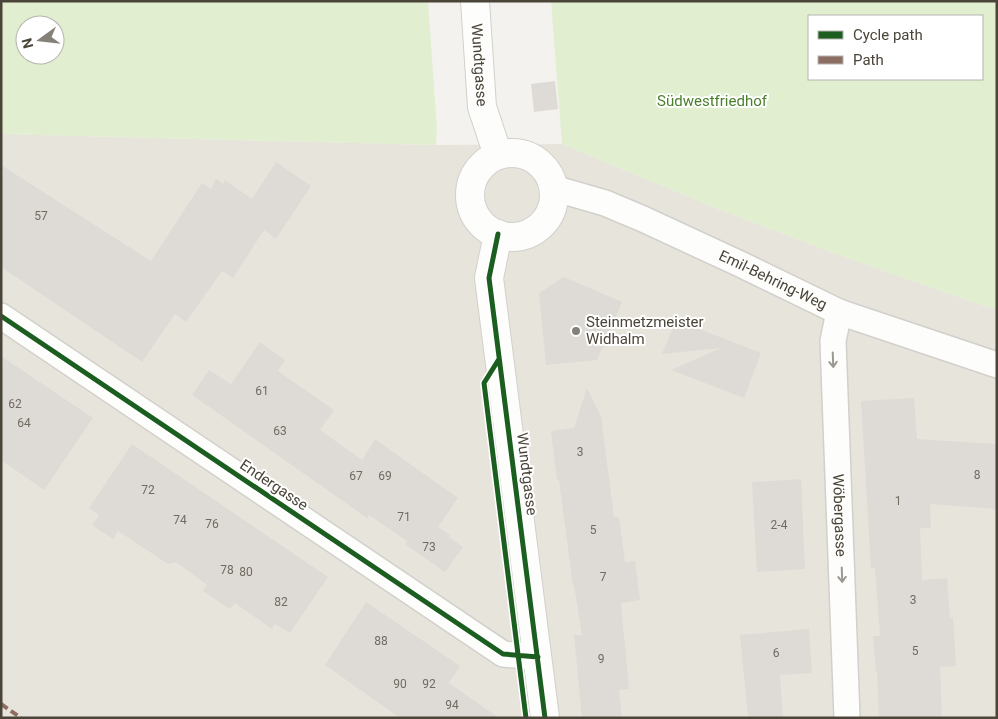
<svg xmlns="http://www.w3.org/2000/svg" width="998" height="719" viewBox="0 0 998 719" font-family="Roboto,sans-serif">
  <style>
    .residential { fill: #e7e4dc }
    .green { fill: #e1eecf; fill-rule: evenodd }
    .building { fill: #dedbd6 }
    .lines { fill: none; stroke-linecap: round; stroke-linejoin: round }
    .minor-casing { stroke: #d2d0cb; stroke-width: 28 }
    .tertiary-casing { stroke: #d2d0cb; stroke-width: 30 }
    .minor { stroke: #fdfdfc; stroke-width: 25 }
    .tertiary { stroke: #fdfdfc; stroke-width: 28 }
    .quiet { stroke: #8d6e63; stroke-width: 4; stroke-dasharray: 8 4; stroke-linecap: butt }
    .cycleway-casing { stroke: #fff; stroke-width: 8 }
    .cycleway { stroke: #1b5e20; stroke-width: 5 }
    .oneway { stroke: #9b9791 }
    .poi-dot { fill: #868178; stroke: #fff; stroke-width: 2 }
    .labels { text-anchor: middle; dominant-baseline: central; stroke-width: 4; stroke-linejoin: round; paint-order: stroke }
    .number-label { font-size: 12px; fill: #706a61 }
    .street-label { font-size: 15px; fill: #4b4439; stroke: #fff }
    .park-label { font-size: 15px; fill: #4a7f2a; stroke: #fff }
    .poi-label { font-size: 15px; fill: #4b4439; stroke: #fff; text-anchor: start }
  </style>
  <rect width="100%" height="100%" fill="#f4f2ee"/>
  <path class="residential" d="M 1,134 L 436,145 L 562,144 L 723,211 L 847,258 L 997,310 L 997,718 L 1,718 Z"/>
  <path class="green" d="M 1,1 L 428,1 L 437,129 L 436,145 L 1,134 ZM 25,25 L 55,25 L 55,55 L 25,55 Z
    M 551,1 L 997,1 L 997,310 L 847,258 L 723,211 L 562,144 ZM 809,16 L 982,16 L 982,79 L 809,79 Z"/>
  <path class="building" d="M 555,81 L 558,109 L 534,112 L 531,84 Z
    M 276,162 L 311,186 L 276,239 L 264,230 L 233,278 L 222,271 L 186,322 L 175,314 L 142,362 L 1,267 L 1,165 L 151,261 L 202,183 L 211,189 L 216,179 L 223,184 L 225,180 L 252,199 Z
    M 564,277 L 622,302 L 597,360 L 546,365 L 539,293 Z
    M 676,320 L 761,353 L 744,398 L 671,370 L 721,348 L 662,354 Z
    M 260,342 L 285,360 L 278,371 L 334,410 L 320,430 L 362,460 L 375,439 L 458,498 L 438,527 L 450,535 L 449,537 L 463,547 L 445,572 L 405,544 L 407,541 L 369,515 L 367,518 L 192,395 L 209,370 L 231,384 Z
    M 1,356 L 93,418 L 44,490 L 1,460 Z
    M 587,388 L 601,416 L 614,517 L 619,517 L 625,562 L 635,561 L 640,600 L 621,603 L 629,689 L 619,690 L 622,718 L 582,718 L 574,635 L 582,635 L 574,585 L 573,586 L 559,480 L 557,480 L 551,431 L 574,428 Z
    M 914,398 L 917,439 L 997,444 L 997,509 L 930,504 L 931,528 L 920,528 L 922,580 L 947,578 L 950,618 L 953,617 L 956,666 L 940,667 L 942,718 L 879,718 L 877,672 L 876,672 L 873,636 L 880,636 L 875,568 L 871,568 L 861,401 Z
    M 132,444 L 328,577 L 290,633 L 275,624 L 272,629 L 235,603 L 230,609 L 203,591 L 207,585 L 176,562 L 168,564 L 118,531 L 113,539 L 92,525 L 99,515 L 89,508 Z
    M 801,479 L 805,569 L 757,572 L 752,482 Z
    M 366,602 L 460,666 L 449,683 L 499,718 L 400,718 L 325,665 Z
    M 809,629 L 812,673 L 780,675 L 783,718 L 748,718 L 740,635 Z"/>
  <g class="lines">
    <defs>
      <g id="minor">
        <path id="s1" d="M 553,188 L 605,203 L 643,219 L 738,263 L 839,312 L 997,365"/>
        <path id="s2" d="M 839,312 L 833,341 L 847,718"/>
        <path d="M 1,316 L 503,654 L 538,657"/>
      </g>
      <g id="tertiary">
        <path id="s3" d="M 475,1 L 482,107 L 498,155"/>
        <circle cx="512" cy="195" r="42"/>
        <path d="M 498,234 L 489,278 L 545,718"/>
      </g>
    </defs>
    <use href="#minor" class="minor-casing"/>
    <use href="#tertiary" class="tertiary-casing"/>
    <use href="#minor" class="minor"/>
    <use href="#tertiary" class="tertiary"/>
    <path class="quiet" d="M 1,704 L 21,718"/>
    <defs>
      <path id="cycleway" d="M 498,234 L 489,278 L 545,718
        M 1,316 L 503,654 L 538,657
        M 499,359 L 484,383 L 526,718"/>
    </defs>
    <use href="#cycleway" class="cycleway-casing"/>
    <use href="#cycleway" class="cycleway"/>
  </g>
  <defs><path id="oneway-shaft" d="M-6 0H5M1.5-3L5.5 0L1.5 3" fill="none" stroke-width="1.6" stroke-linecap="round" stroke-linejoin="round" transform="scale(1.25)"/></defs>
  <g class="oneway">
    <use href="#oneway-shaft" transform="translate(833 360) rotate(88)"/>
    <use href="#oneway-shaft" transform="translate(842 575) rotate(88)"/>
  </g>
  <circle class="poi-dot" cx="576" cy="331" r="5"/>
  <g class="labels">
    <g class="number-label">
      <text x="41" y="216">57</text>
      <text x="262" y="391">61</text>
      <text x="15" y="404">62</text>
      <text x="24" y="423">64</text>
      <text x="280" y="431">63</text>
      <text x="580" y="452">3</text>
      <text x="977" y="475">8</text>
      <text x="356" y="476">67</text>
      <text x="385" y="476">69</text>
      <text x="148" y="490">72</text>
      <text x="898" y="501">1</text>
      <text x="404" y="517">71</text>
      <text x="180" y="520">74</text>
      <text x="212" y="524">76</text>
      <text x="779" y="525">2-4</text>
      <text x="593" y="530">5</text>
      <text x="429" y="547">73</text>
      <text x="227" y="570">78</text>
      <text x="246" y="572">80</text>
      <text x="603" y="577">7</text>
      <text x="913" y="600">3</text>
      <text x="281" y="602">82</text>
      <text x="381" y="641">88</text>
      <text x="915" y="651">5</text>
      <text x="776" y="653">6</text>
      <text x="601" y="659">9</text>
      <text x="400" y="684">90</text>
      <text x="429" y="684">92</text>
      <text x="452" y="705">94</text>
    </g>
    <g class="street-label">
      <text stroke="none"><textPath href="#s3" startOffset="64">Wundtgasse</textPath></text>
      <text stroke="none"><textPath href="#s1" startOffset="239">Emil-Behring-Weg</textPath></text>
      <text transform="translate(527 474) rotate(83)">Wundtgasse</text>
      <text transform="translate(274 485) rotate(34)">Endergasse</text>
      <text stroke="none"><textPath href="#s2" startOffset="204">Wöbergasse</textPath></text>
    </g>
    <g class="park-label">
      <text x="712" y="101">Südwestfriedhof</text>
    </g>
    <g class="poi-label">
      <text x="586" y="322">Steinmetzmeister<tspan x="586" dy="17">Widhalm</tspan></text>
    </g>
  </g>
  <rect width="998" height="719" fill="none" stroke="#4b4439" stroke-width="5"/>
  <rect x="808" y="15" width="175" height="65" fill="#ffffff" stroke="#b7b4b0"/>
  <rect x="818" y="31" width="25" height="8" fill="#1b5e20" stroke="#b7b4b0"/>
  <text x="853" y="40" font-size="15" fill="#4b4439">Cycle path</text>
  <rect x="818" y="56" width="25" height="8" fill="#8d6e63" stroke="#b7b4b0"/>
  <text x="853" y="65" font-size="15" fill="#4b4439">Path</text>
  <g transform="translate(40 40) rotate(255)"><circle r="24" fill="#ffffff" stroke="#b7b4b0"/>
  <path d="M0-4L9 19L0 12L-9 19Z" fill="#868178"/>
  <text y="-8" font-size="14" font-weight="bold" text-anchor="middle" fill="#4b4439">N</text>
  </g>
</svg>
